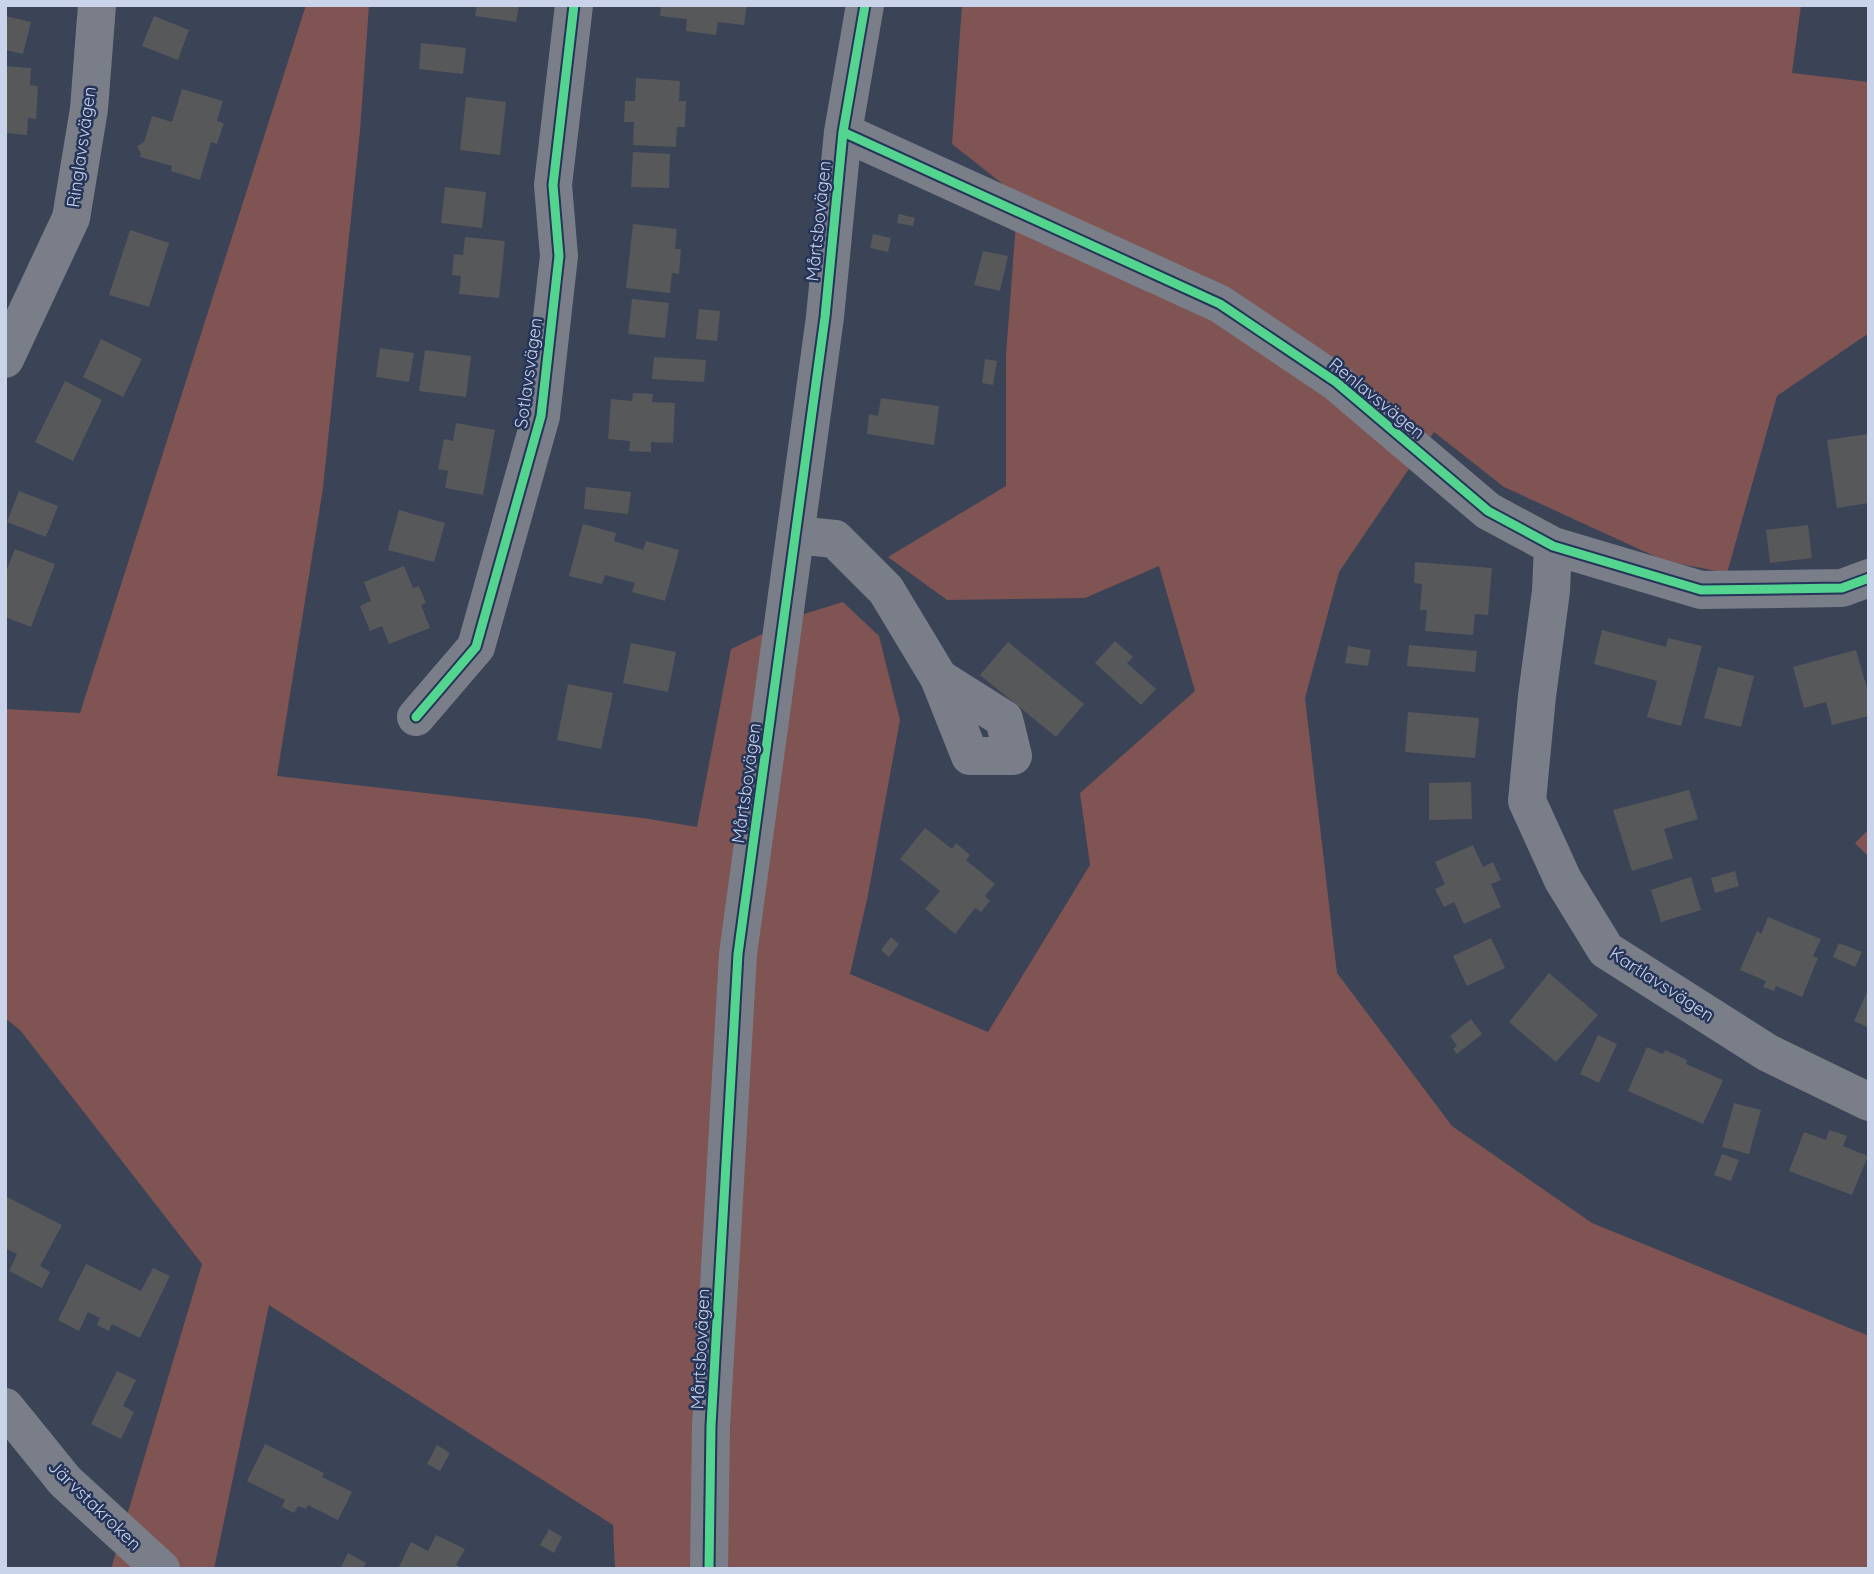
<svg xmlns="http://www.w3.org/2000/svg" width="1874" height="1574" viewBox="0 0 1874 1574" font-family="Quicksand,sans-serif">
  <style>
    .green { fill: #7f5453 }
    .building { fill: #57585a }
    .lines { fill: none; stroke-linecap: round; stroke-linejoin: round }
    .minor { stroke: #7a7e89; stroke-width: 38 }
    .cycleway-casing { stroke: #253458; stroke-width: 13 }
    .cycleway { stroke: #53d58f; stroke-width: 9 }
    .labels { text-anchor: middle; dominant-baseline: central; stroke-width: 5; stroke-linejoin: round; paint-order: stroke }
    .street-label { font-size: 18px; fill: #c9d3ea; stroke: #253458 }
  </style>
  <rect width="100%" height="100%" fill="#3b4357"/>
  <path class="green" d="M 306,5 L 369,5 L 360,131 L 323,488 L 277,776 L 643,818 L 697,827 L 731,649 L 804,614 L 843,602 L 879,636 L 900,720 L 868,895 L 850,974 L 988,1032 L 1090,865 L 1080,793 L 1195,691 L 1159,566 L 1085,598 L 947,600 L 888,557 L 1006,486 L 1006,355 L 1018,196 L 952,144 L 962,5 L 1801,5 L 1792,73 L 1869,82 L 1869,333 L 1777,396 L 1727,573 L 1665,561 L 1504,487 L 1434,432 L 1339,572 L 1305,698 L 1337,973 L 1452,1126 L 1592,1223 L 1869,1336 L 1869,1569 L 615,1569 L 613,1525 L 269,1305 L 214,1569 L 111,1569 L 202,1264 L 20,1030 L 5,1018 L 5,709 L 80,713 Z
    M 1869,829 L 1869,857 L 1855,843 Z"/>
  <path class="building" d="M 477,5 L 519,5 L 516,22 L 475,16 Z
    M 661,5 L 747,5 L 744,25 L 718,22 L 716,35 L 686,31 L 687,19 L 660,16 Z
    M 5,16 L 31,22 L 23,54 L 5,50 Z
    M 154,16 L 189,30 L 178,60 L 142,46 Z
    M 421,43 L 466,48 L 463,74 L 419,69 Z
    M 5,66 L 31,68 L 30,85 L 38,86 L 36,119 L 28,118 L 27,135 L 5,133 Z
    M 636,78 L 680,81 L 679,101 L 686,101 L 685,127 L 677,127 L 676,147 L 633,145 L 634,122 L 624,122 L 625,101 L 635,101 Z
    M 182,89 L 223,101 L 217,121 L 224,123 L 217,144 L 211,142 L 200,180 L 171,171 L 172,166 L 140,157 L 141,154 L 137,146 L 144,142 L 152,116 L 172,122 Z
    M 466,97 L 506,102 L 500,155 L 460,150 Z
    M 633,152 L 670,154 L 669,188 L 631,187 Z
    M 445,187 L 486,192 L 482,228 L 441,223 Z
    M 899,214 L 915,218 L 913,226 L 897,223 Z
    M 633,224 L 677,229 L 675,249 L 681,249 L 679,274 L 672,273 L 670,293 L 626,288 Z
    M 130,230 L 169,243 L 149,307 L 109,295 Z
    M 873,234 L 891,238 L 888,252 L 870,248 Z
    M 465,237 L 505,241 L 499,298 L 459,294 L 461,276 L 452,275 L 454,254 L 463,255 Z
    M 983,251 L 1008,256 L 1000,291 L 974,285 Z
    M 632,299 L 669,303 L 665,338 L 628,334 Z
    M 699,309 L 720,311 L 717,341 L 696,339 Z
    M 101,339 L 142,359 L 123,397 L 83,377 Z
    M 380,348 L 414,353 L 409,382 L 376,377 Z
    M 425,350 L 471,356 L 466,397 L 419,391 Z
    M 654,357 L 706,360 L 704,382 L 652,379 Z
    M 985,359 L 997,361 L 993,385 L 982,383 Z
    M 65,381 L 102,400 L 73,461 L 35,442 Z
    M 633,393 L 653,394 L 652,402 L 675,403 L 673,443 L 651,442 L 651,452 L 629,451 L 630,441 L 608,439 L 611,399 L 632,401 Z
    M 881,398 L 939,406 L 934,445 L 867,434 L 869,414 L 878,416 Z
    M 456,423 L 495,430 L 483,495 L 445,488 L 448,471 L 438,469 L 444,439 L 453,441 Z
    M 1868,434 L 1869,503 L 1837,508 L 1827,440 Z
    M 586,487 L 631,492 L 628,514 L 584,509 Z
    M 19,491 L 58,506 L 46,537 L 7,522 Z
    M 399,510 L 445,523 L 434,562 L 388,550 Z
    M 583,524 L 616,533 L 614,541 L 643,550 L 646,541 L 679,550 L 665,601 L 632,592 L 635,583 L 605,575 L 602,584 L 569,576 Z
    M 1808,525 L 1812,558 L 1770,563 L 1766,530 Z
    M 15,549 L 55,564 L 31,627 L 5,617 L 5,574 Z
    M 1415,562 L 1492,568 L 1488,615 L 1475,614 L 1473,635 L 1425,631 L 1427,610 L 1420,610 L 1422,584 L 1414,583 Z
    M 404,566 L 413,588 L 419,586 L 426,603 L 421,605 L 430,628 L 389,644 L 382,626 L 370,631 L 360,606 L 371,601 L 364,582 Z
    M 1602,630 L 1666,647 L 1668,638 L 1702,646 L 1681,726 L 1647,717 L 1657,681 L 1594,664 Z
    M 1115,641 L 1133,657 L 1127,663 L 1156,689 L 1141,705 L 1095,663 Z
    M 1008,642 L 1084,704 L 1056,737 L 980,675 Z
    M 631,643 L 676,652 L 668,692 L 623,683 Z
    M 1409,645 L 1477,651 L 1475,672 L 1407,666 Z
    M 1348,646 L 1371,650 L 1368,666 L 1345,663 Z
    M 1856,650 L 1869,695 L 1869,716 L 1832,725 L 1826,702 L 1804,708 L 1793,667 Z
    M 1718,667 L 1754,676 L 1741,727 L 1704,718 Z
    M 568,684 L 613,693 L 601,749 L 557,740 Z
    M 1408,712 L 1479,718 L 1475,758 L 1405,752 Z
    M 1471,782 L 1472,819 L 1429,820 L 1429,783 Z
    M 1689,790 L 1698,819 L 1664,829 L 1673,858 L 1632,871 L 1613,810 Z
    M 925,828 L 952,849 L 956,843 L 970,855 L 966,860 L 995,884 L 985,896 L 990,901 L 981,912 L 975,908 L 955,934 L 925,909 L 940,891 L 900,859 Z
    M 1473,845 L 1483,867 L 1493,862 L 1501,880 L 1491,884 L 1501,907 L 1464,924 L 1454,902 L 1444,907 L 1435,889 L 1445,884 L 1435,862 Z
    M 1735,871 L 1739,886 L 1715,893 L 1711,878 Z
    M 1691,877 L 1701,910 L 1661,922 L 1651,890 Z
    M 1768,917 L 1821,939 L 1813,956 L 1818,958 L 1802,997 L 1776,986 L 1774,991 L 1763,987 L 1766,981 L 1740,970 L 1757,931 L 1761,934 Z
    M 891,937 L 899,944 L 889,957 L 881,950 Z
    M 1491,938 L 1505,968 L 1467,986 L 1453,956 Z
    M 1839,943 L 1862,952 L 1855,967 L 1833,957 Z
    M 1549,973 L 1598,1015 L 1556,1062 L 1509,1022 Z
    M 1869,988 L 1869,1028 L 1854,1021 Z
    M 1471,1019 L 1482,1034 L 1457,1054 L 1453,1049 L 1457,1046 L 1450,1036 Z
    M 1598,1035 L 1617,1044 L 1599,1083 L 1580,1074 Z
    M 1647,1047 L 1663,1054 L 1665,1050 L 1687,1060 L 1686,1064 L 1723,1080 L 1703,1124 L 1628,1091 Z
    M 1734,1103 L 1761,1110 L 1749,1154 L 1722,1147 Z
    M 1829,1130 L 1847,1136 L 1843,1146 L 1868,1156 L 1852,1195 L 1789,1171 L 1804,1132 L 1826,1140 Z
    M 1722,1154 L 1739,1160 L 1731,1181 L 1714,1175 Z
    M 5,1196 L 62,1225 L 40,1266 L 50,1272 L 42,1288 L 9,1271 L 17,1254 L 5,1248 Z
    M 86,1264 L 141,1291 L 153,1268 L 170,1276 L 140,1338 L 112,1324 L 109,1331 L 97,1325 L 100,1318 L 88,1312 L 79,1331 L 58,1320 Z
    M 117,1371 L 136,1380 L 123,1406 L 134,1412 L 121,1439 L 91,1424 Z
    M 265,1444 L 324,1473 L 322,1477 L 352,1492 L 338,1520 L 308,1505 L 306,1509 L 298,1506 L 294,1513 L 282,1507 L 285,1500 L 247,1481 Z
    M 437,1445 L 450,1453 L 440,1471 L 427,1464 Z
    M 549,1529 L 562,1537 L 554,1553 L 540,1545 Z
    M 436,1535 L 465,1549 L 456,1565 L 464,1569 L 398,1569 L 411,1542 L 428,1551 Z
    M 348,1553 L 366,1563 L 363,1569 L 340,1569 Z"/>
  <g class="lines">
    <path class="minor" d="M 843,132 L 1220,304 L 1336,382 L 1488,511 L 1553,546 L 1701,590 L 1842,588 L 1869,578
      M 5,359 L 71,218 L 89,109 L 97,5
      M 795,535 L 835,539 L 886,590 L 939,678 L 970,756 L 1013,756 L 1004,719 L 939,678
      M 1553,546 L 1551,591 L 1537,696 L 1527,801 L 1563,880 L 1606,950 L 1768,1053 L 1869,1102
      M 416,717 L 476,647 L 541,416 L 559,256 L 553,185 L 574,5
      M 5,1407 L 65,1481 L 161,1569
      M 709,1569 L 711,1426 L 738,954 L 825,317 L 843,132 L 865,5"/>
    <defs>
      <path id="cycleway" d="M 843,132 L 1220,304 L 1336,382 L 1488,511 L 1553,546 L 1701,590 L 1842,588 L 1869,578
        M 416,717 L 476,647 L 541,416 L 559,256 L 553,185 L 574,5
        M 709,1569 L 711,1426 L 738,954 L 825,317 L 843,132 L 865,5"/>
    </defs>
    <use href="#cycleway" class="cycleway-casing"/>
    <use href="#cycleway" class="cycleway"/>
  </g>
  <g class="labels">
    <g class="street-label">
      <text transform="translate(81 147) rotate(-82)">Ringlavsvägen</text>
      <text transform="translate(818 221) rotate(-84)">Mårtsbovägen</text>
      <text transform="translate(528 373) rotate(-82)">Sotlavsvägen</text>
      <text transform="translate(1377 398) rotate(39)">Renlavsvägen</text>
      <text transform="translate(746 783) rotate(-82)">Mårtsbovägen</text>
      <text transform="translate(1662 984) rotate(33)">Kartlavsvägen</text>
      <text transform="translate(700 1349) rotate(-87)">Mårtsbovägen</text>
      <text transform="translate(95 1505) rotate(44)">Järvstakroken</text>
    </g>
  </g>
  <rect width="1874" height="1574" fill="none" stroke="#c9d3ea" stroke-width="14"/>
</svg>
